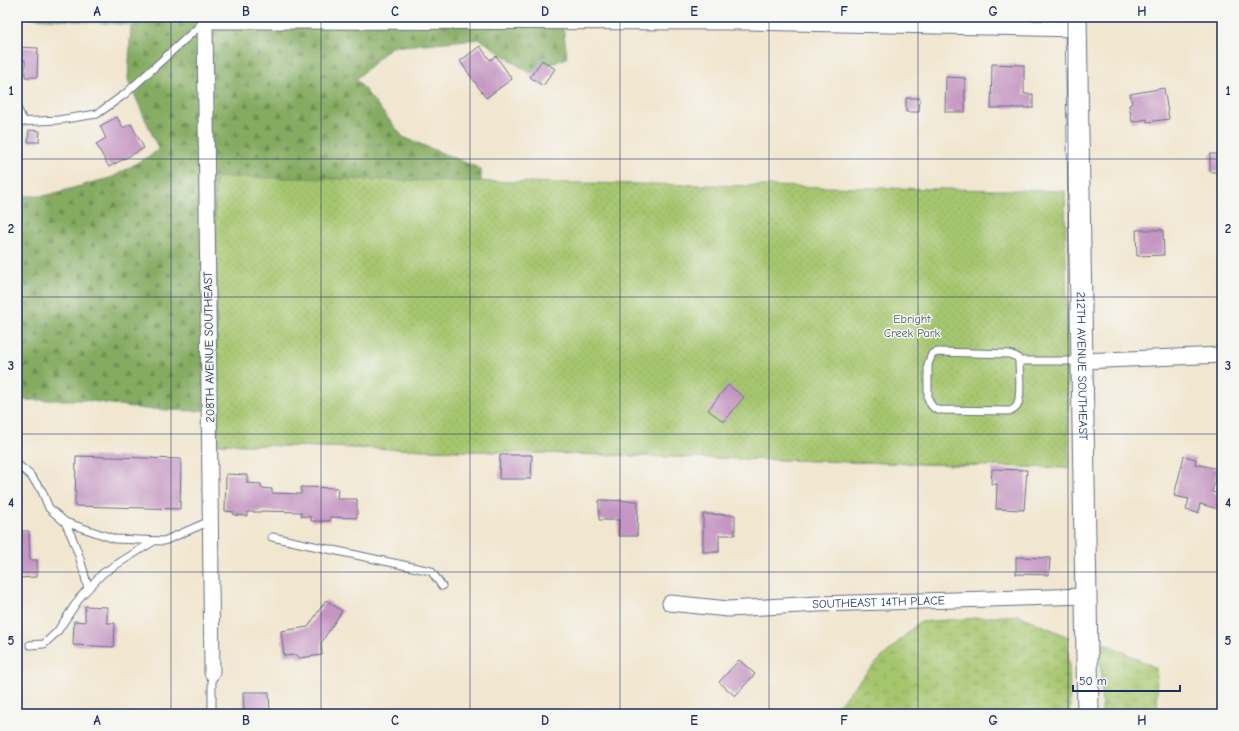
<svg xmlns="http://www.w3.org/2000/svg" width="1239" height="731" viewBox="0 0 1239 731" font-family="'Comic Neue',sans-serif">
  <style>
    .forest { fill: url(#forest-firs); stroke: #506d60 }
    .wetland { fill: url(#wetland-marsh); stroke: #607a66 }
    .park { fill: url(#park-dots); stroke: #607a66 }
    .building { fill: #c596c2 }
    .lines { fill: none; stroke-linecap: round; stroke-linejoin: round }
    .lane-casing { stroke: #666f86; stroke-width: 9 }
    .street-casing { stroke: #666f86; stroke-width: 17 }
    .secondary-casing { stroke: #666f86; stroke-width: 23 }
    .lane { stroke: #fff; stroke-width: 7 }
    .street { stroke: #fff; stroke-width: 15 }
    .secondary { stroke: #fff; stroke-width: 21 }
    .grid { fill: none; stroke: #1b2f5e; stroke-width: 1; stroke-opacity: 0.55 }
    .labels { text-anchor: middle; dominant-baseline: central; stroke-width: 3; stroke-linejoin: round; paint-order: stroke }
    .park-label { font-size: 12px; fill: #455c63; stroke: #f6f6f2 }
    .street-label { font-size: 12px; fill: #1b2f5e; stroke: #f6f6f2 }
    .neatline { fill: none; stroke: #1b2f5e; stroke-width: 1.5 }
    .grid-label { font-size: 13px; text-anchor: middle; font-weight: bold; fill: #1b2f5e }
  </style>
  <defs>
    <pattern id="forest-firs" width="22" height="20" patternUnits="userSpaceOnUse"><rect width="22" height="20" fill="#84ab61"/><path d="M5 1l3.5 6h-7zM16 11l3.5 6h-7z" fill="#6b8c53"/></pattern>
    <pattern id="wetland-marsh" width="20" height="14" patternUnits="userSpaceOnUse"><rect width="20" height="14" fill="#a6c66e"/><path d="M1 5h8M5 5V1M11 12h8M15 12V8" fill="none" stroke="#8eaa62"/></pattern>
    <pattern id="park-dots" width="8" height="8" patternUnits="userSpaceOnUse"><rect width="8" height="8" fill="#a6c66e"/><path d="M2 2h.1M6 6h.1" fill="none" stroke="#8eaa62" stroke-width="1.8" stroke-linecap="round"/></pattern>
  </defs>
  <rect width="100%" height="100%" fill="#f6f6f2"/>
  <filter id="ink" filterUnits="userSpaceOnUse"><feTurbulence type="fractalNoise" baseFrequency=".025" numOctaves="2"/><feDisplacementMap in="SourceGraphic" scale="8" xChannelSelector="R" yChannelSelector="G"/><feConvolveMatrix kernelMatrix="1 2 1 2 8 2 1 2 1" color-interpolation-filters="sRGB"/></filter>
  <filter id="wash" filterUnits="userSpaceOnUse"><feTurbulence type="fractalNoise" baseFrequency=".012" numOctaves="4" result="noise"/><feDisplacementMap in="SourceGraphic" scale="16" xChannelSelector="R" yChannelSelector="G"/><feGaussianBlur stdDeviation="0.9" result="paint"/><feColorMatrix in="noise" values="0 0 0 0 0 0 0 0 0 0 0 0 0 0 0 0 0 1.4 0 .05"/><feComposite in="paint" operator="in"/></filter>
  <g filter="url(#wash)">
    <rect width="100%" height="100%" fill="#f1e6cf"/>
    <path class="forest" d="M 22,17 L 562,17 L 567,58 L 529,73 L 480,39 L 391,47 L 356,79 L 403,137 L 481,169 L 481,227 L 1069,468 L 218,444 L 217,407 L 215,409 L 194,411 L 145,409 L 85,400 L 17,400 L 17,196 L 44,196 L 113,177 L 159,150 L 128,80 L 131,25 Z"/>
    <path class="wetland" d="M 1019,615 L 1068,637 L 1070,714 L 847,714 L 838,705 L 868,671 L 919,622 Z
      M 1100,641 L 1156,668 L 1158,714 L 1102,714 Z"/>
    <path class="park" d="M 215,177 L 1065,191 L 1069,468 L 218,444 Z"/>
    <g id="blocks">
      <path class="building" d="M 480,46 L 490,60 L 496,56 L 512,79 L 486,98 L 460,61 Z
        M 17,47 L 38,48 L 37,77 L 25,77 L 25,60 L 17,60 Z
        M 542,60 L 555,69 L 543,86 L 530,77 Z
        M 992,64 L 1024,65 L 1024,94 L 1033,94 L 1033,108 L 991,108 Z
        M 946,77 L 965,78 L 965,112 L 945,112 Z
        M 1164,88 L 1169,119 L 1147,122 L 1147,119 L 1132,122 L 1129,105 L 1132,104 L 1130,94 Z
        M 906,98 L 920,98 L 919,112 L 906,112 Z
        M 117,117 L 123,128 L 131,124 L 144,148 L 109,167 L 96,144 L 106,138 L 100,126 Z
        M 29,130 L 40,131 L 39,142 L 28,142 Z
        M 1210,154 L 1222,154 L 1222,172 L 1210,172 Z
        M 1136,230 L 1163,230 L 1164,255 L 1137,256 Z
        M 728,385 L 744,397 L 724,422 L 708,410 Z
        M 500,455 L 532,455 L 531,479 L 499,479 Z
        M 76,456 L 181,459 L 180,509 L 75,506 Z
        M 1184,456 L 1196,459 L 1195,464 L 1218,469 L 1212,492 L 1222,495 L 1222,510 L 1200,504 L 1198,513 L 1186,510 L 1189,499 L 1174,496 Z
        M 992,469 L 1027,470 L 1024,510 L 996,509 L 997,484 L 991,484 Z
        M 226,474 L 247,475 L 247,483 L 261,484 L 261,488 L 272,489 L 272,493 L 301,494 L 301,487 L 338,488 L 337,499 L 357,499 L 357,518 L 330,517 L 330,521 L 311,521 L 311,517 L 301,516 L 301,512 L 261,511 L 261,512 L 247,512 L 247,516 L 234,515 L 234,512 L 225,511 Z
        M 599,500 L 638,501 L 637,536 L 618,536 L 619,520 L 599,520 Z
        M 703,514 L 735,515 L 735,535 L 719,535 L 719,552 L 703,552 Z
        M 17,531 L 29,531 L 30,560 L 37,560 L 37,577 L 17,578 Z
        M 1016,557 L 1050,558 L 1049,575 L 1016,574 Z
        M 326,600 L 342,611 L 321,643 L 322,655 L 300,658 L 295,655 L 284,656 L 281,631 L 308,627 Z
        M 85,606 L 107,607 L 107,623 L 115,623 L 114,647 L 73,645 L 74,621 L 85,622 Z
        M 739,660 L 755,674 L 735,696 L 719,682 Z
        M 243,692 L 269,692 L 270,712 L 244,712 Z"/>
    </g>
  </g>
  <g filter="url(#ink)">
    <use href="#blocks" fill-opacity="0" stroke="#666f86" stroke-width="1"/>
    <g class="lines">
      <defs>
        <path id="lane" d="M 17,108 L 24,122
          M 17,122 L 58,120 L 97,114 L 125,94 L 205,21
          M 1019,361 C 1019,373 1022,396 1017,406 C 1015,409 1013,410 1010,411 L 938,410 C 932,408 930,404 928,398 L 928,364 L 932,354 L 938,352 L 1009,354 L 1017,357 L 1019,361 L 1080,361
          M 17,464 L 30,475 L 42,491 L 49,508 L 65,522 L 115,539 L 164,541 L 210,521
          M 65,522 C 76,544 83,565 88,589
          M 272,537 L 431,571 L 442,586
          M 30,645 L 44,644 L 57,632 L 81,596 L 103,573 L 154,541
          M 212,714 L 212,673"/>
        <g id="street">
          <path d="M 1082,361 L 1222,355"/>
          <path id="s1" d="M 670,603 L 728,609 L 818,604 L 1087,596"/>
          <path d="M 212,673 L 205,21 L 751,22 L 1076,29"/>
        </g>
        <g id="secondary">
          <path id="s2" d="M 1076,17 L 1088,714"/>
        </g>
      </defs>
      <use href="#lane" class="lane-casing"/>
      <use href="#street" class="street-casing"/>
      <use href="#secondary" class="secondary-casing"/>
      <use href="#lane" class="lane"/>
      <use href="#street" class="street"/>
      <use href="#secondary" class="secondary"/>
    </g>
  </g>
  <path class="grid" d="M 171,17 L 171,714M 321,17 L 321,714M 470,17 L 470,714M 620,17 L 620,714M 769,17 L 769,714M 918,17 L 918,714M 1068,17 L 1068,714M 17,159 L 1222,159M 17,297 L 1222,297M 17,434 L 1222,434M 17,572 L 1222,572"/>
  <g class="labels">
    <g class="park-label">
      <text x="912" y="319">Ebright<tspan x="912" dy="14">Creek Park</tspan></text>
    </g>
    <g class="street-label">
      <text transform="translate(209 347) rotate(-91)">208TH AVENUE SOUTHEAST</text>
      <text stroke="none"><textPath href="#s2" startOffset="349">212TH AVENUE SOUTHEAST</textPath></text>
      <text stroke="none"><textPath href="#s1" startOffset="209">SOUTHEAST 14TH PLACE</textPath></text>
    </g>
  </g>
  <rect width="1239" height="731" fill="none" stroke="#f6f6f2" stroke-width="44"/>
  <path d="M1073 685v6h107v-6" fill="none" stroke="#1b2f5e" stroke-width="2"/>
  <text x="1079" y="685" font-size="12" fill="#1b2f5e" stroke="#f6f6f2" stroke-width="3" paint-order="stroke">50 m</text>
  <rect x="22" y="22" width="1195" height="687" class="neatline"/>
  <g class="grid-label">
    <text x="97" y="16">A</text>
    <text x="246" y="16">B</text>
    <text x="395" y="16">C</text>
    <text x="545" y="16">D</text>
    <text x="694" y="16">E</text>
    <text x="844" y="16">F</text>
    <text x="993" y="16">G</text>
    <text x="1142" y="16">H</text>
    <text x="11" y="95">1</text>
    <text x="1228" y="95">1</text>
    <text x="11" y="233">2</text>
    <text x="1228" y="233">2</text>
    <text x="11" y="370">3</text>
    <text x="1228" y="370">3</text>
    <text x="11" y="507">4</text>
    <text x="1228" y="507">4</text>
    <text x="11" y="645">5</text>
    <text x="1228" y="645">5</text>
    <text x="97" y="725">A</text>
    <text x="246" y="725">B</text>
    <text x="395" y="725">C</text>
    <text x="545" y="725">D</text>
    <text x="694" y="725">E</text>
    <text x="844" y="725">F</text>
    <text x="993" y="725">G</text>
    <text x="1142" y="725">H</text>
  </g>
</svg>
